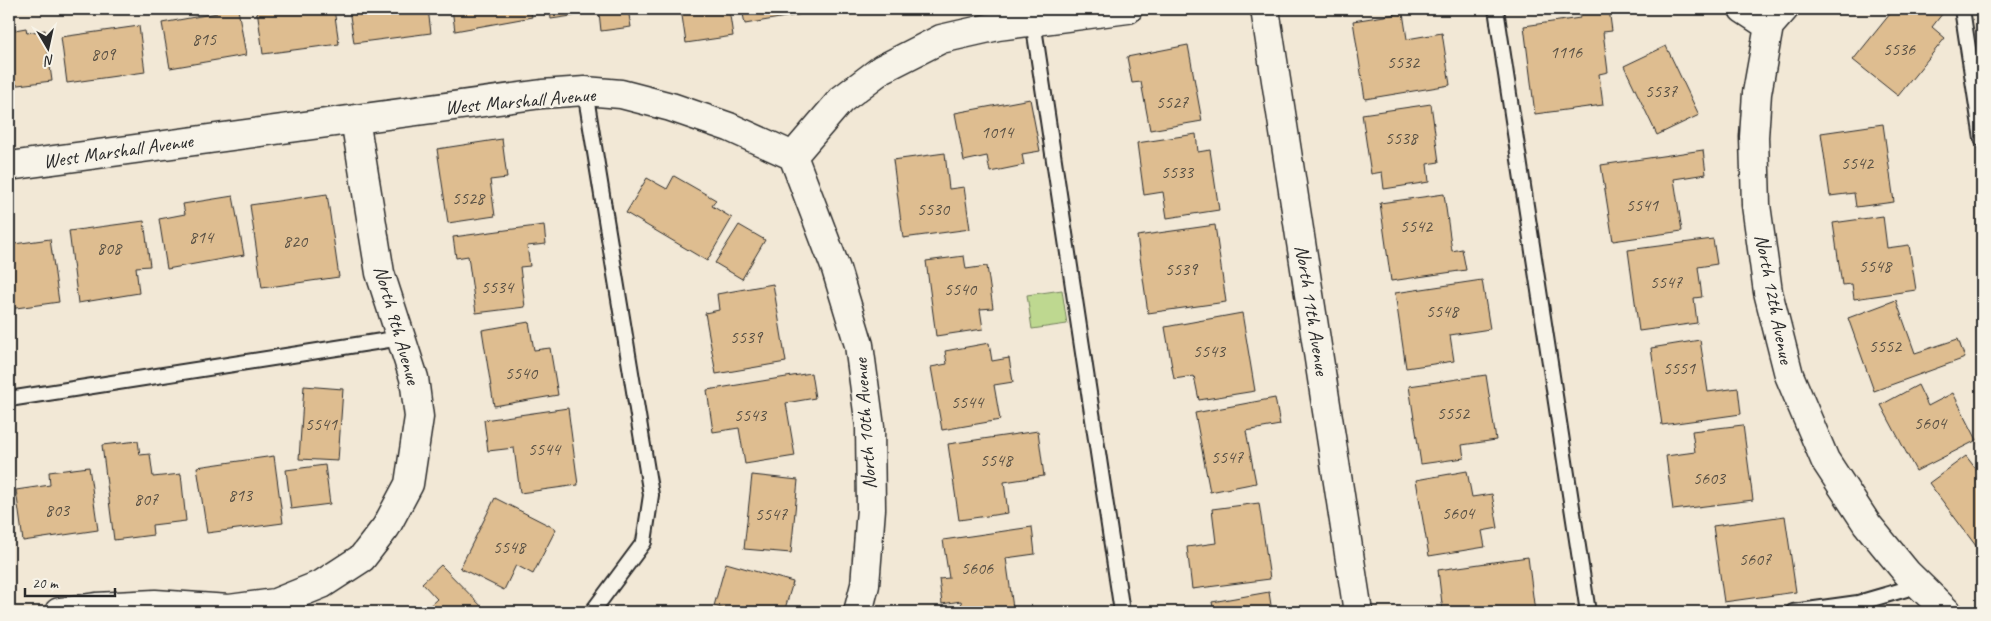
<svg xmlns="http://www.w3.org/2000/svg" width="1991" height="621" viewBox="0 0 1991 621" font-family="Caveat,sans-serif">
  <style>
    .green { fill: #bed890; stroke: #74825e }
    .building { fill: #debd90; stroke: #2b2b2b }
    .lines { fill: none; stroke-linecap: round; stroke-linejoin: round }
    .lane-casing { stroke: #2b2b2b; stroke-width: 18 }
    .street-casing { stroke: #2b2b2b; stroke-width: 31 }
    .secondary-casing { stroke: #2b2b2b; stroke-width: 31 }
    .lane { stroke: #f7f3e8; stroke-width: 14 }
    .street { stroke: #f7f3e8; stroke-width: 28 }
    .secondary { stroke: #f7f3e8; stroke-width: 28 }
    .labels { text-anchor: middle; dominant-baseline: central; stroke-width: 5; stroke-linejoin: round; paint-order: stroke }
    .number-label { font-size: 18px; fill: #585044 }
    .street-label { font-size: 20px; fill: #2b2b2b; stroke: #f7f3e8 }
  </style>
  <rect width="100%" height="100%" fill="#f2e8d6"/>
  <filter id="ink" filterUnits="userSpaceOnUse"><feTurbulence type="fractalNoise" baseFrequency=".02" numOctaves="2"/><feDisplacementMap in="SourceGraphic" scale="10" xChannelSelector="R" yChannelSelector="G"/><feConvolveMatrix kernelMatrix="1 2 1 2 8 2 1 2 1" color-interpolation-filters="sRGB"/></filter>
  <g filter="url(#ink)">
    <path class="green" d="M 1062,290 L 1067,324 L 1032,329 L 1027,295 Z"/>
    <path class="building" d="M 216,9 L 238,9 L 246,55 L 170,68 L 162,23 L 217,13 Z
      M 257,9 L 334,9 L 339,44 L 263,54 Z
      M 349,9 L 428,9 L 431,33 L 354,43 Z
      M 452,9 L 530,9 L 532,17 L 455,31 Z
      M 550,9 L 628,9 L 631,27 L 601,31 L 599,12 L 551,19 Z
      M 681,9 L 729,9 L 733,36 L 686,43 Z
      M 742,9 L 819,9 L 820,11 L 745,24 Z
      M 1579,9 L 1609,9 L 1612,31 L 1603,32 L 1608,72 L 1599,74 L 1603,105 L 1535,114 L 1524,26 L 1580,18 Z
      M 1894,9 L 1946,9 L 1932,27 L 1945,38 L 1898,96 L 1853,60 Z
      M 1403,13 L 1407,39 L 1442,33 L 1450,85 L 1365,99 L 1353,21 Z
      M 139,26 L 145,72 L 67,83 L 61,37 Z
      M 26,28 L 27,33 L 45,30 L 52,81 L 9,86 L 9,31 Z
      M 1188,45 L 1202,121 L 1150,130 L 1141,82 L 1132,83 L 1127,57 Z
      M 1666,46 L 1699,115 L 1657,135 L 1624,66 Z
      M 1030,99 L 1040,151 L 1022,154 L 1024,165 L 990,172 L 987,156 L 964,161 L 955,113 Z
      M 1431,104 L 1439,162 L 1427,164 L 1429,182 L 1384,189 L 1382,172 L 1371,174 L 1362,114 Z
      M 1883,124 L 1894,202 L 1856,207 L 1854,193 L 1830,196 L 1821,133 Z
      M 1196,134 L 1198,152 L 1210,150 L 1219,210 L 1167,218 L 1163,192 L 1144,195 L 1137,143 Z
      M 502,139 L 507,178 L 490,180 L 495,216 L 448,223 L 437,149 Z
      M 1703,150 L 1706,174 L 1674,179 L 1682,231 L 1613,241 L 1601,165 Z
      M 945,153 L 949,189 L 964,187 L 970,229 L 903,238 L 893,160 Z
      M 674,176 L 716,200 L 712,206 L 732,218 L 707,261 L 626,213 L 647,178 L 667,189 Z
      M 327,194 L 339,277 L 262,288 L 250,205 Z
      M 1444,194 L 1452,251 L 1462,249 L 1466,270 L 1391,281 L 1380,203 Z
      M 233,196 L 244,255 L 167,269 L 159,219 L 185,214 L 183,204 Z
      M 1883,216 L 1887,248 L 1909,245 L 1916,290 L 1854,299 L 1852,284 L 1842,285 L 1833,223 Z
      M 144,221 L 150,266 L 136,267 L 139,293 L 78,303 L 69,231 Z
      M 544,225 L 546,244 L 527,246 L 530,266 L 520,267 L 525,307 L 476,313 L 468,256 L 456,258 L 453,237 Z
      M 739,225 L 765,240 L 742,279 L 715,263 Z
      M 1215,225 L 1226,302 L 1148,313 L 1137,236 Z
      M 9,235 L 12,235 L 14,244 L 50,239 L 59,302 L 9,309 Z
      M 1713,239 L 1717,264 L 1698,267 L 1702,297 L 1694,298 L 1697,323 L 1639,331 L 1628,250 Z
      M 964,256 L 966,269 L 987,266 L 993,308 L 980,309 L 983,329 L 936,336 L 926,261 Z
      M 1482,280 L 1490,329 L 1450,335 L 1454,361 L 1406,368 L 1395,293 Z
      M 773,284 L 786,362 L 716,374 L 705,313 L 719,310 L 717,294 Z
      M 1896,300 L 1915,353 L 1958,339 L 1965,358 L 1874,391 L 1848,318 Z
      M 1242,313 L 1255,391 L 1199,400 L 1194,376 L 1174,379 L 1165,327 Z
      M 529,322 L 534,350 L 550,348 L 558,395 L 494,406 L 482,330 Z
      M 1700,340 L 1708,392 L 1738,388 L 1741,414 L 1662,425 L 1651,348 Z
      M 989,343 L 992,361 L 1009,358 L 1013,382 L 994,385 L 1000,420 L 942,430 L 931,367 L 947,364 L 945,351 Z
      M 811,373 L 815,398 L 786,403 L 795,456 L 745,464 L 739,428 L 713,432 L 707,390 Z
      M 1486,375 L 1496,440 L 1462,445 L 1464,458 L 1421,464 L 1409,386 Z
      M 1918,385 L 1928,406 L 1953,393 L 1977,440 L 1916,471 L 1881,405 Z
      M 304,386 L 343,389 L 338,461 L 299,459 Z
      M 1275,398 L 1280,425 L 1246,431 L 1256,483 L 1210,492 L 1195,413 Z
      M 568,408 L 578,485 L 520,493 L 514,448 L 488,451 L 484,420 Z
      M 1743,425 L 1753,500 L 1673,510 L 1666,456 L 1695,452 L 1692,431 Z
      M 1038,431 L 1044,476 L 1004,482 L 1008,513 L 959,520 L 948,444 Z
      M 138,441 L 140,455 L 150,454 L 153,477 L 181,474 L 186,521 L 152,525 L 153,535 L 114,540 L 102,445 Z
      M 274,456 L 283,523 L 207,533 L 197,467 Z
      M 1966,456 L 1982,477 L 1982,541 L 1976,546 L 1929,483 Z
      M 325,465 L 330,504 L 291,509 L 286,470 Z
      M 89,467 L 98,530 L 23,541 L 16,490 L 50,485 L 49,472 Z
      M 1467,471 L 1472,497 L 1492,494 L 1498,528 L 1482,531 L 1485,547 L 1429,556 L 1416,480 Z
      M 752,475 L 798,480 L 791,553 L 744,549 Z
      M 495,498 L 556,529 L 533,574 L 516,565 L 504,590 L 460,568 Z
      M 1259,503 L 1270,579 L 1192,589 L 1187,547 L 1216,543 L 1212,509 Z
      M 1785,516 L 1796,592 L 1724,602 L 1713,526 Z
      M 1032,527 L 1035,554 L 1006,558 L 1013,608 L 983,612 L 963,612 L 961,601 L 942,604 L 939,579 L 949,578 L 943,540 Z
      M 1528,557 L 1535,612 L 1443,612 L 1438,570 Z
      M 726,563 L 793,582 L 784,612 L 729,612 L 730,610 L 714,606 Z
      M 441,565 L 487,612 L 423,612 L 437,599 L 422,583 Z
      M 1269,592 L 1272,612 L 1214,612 L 1212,602 Z"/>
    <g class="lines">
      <defs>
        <path id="lane" d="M 1496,9 L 1588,612
          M 1962,9 L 1982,139
          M 1033,21 L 1122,612
          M 585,91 L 651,495 L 644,542 L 592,612
          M 9,399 L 401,338
          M 1793,612 L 1858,603 L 1920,585"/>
        <path id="street" d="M 1743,9 L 1769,26
          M 1769,26 L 1757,93 L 1754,137 L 1756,205 L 1768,292 L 1789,375 L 1825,460 L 1867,524 L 1907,573 L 1947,612
          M 1769,26 L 1784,9
          M 793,156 L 836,269 L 859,345 L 870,427 L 871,509 L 865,585 L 858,612
          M 793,156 L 841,100 L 882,69 L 941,39 L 998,26 L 1128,9
          M 9,166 L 542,94 L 585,91 L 621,94 L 671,107 L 729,127 L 793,156
          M 59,612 L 96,607 L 155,604 L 229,609 L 275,603 L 322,584 L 362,558 L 386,527 L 409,484 L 419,417 L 414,378 L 380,273 L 355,119"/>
        <path id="secondary" d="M 1265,9 L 1358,612"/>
      </defs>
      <use href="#lane" class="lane-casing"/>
      <use href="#street" class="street-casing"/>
      <use href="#secondary" class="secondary-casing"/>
      <use href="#lane" class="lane"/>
      <use href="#street" class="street"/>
      <use href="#secondary" class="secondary"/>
    </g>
  </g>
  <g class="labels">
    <g class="number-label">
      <text x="204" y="39">815</text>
      <text x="1899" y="49">5536</text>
      <text x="1566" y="52">1116</text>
      <text x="103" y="54">809</text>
      <text x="1403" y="62">5532</text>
      <text x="1661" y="91">5537</text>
      <text x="1172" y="102">5527</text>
      <text x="997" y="132">1014</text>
      <text x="1401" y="138">5538</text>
      <text x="1857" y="163">5542</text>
      <text x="1177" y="172">5533</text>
      <text x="468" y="198">5528</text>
      <text x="1642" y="205">5541</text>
      <text x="933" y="209">5530</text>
      <text x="1416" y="226">5542</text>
      <text x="201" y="237">814</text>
      <text x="295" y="241">820</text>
      <text x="109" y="248">808</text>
      <text x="1875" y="266">5548</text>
      <text x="1181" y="269">5539</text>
      <text x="1666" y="282">5547</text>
      <text x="497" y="287">5534</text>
      <text x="960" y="289">5540</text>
      <text x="1442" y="311">5548</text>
      <text x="746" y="337">5539</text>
      <text x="1885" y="346">5552</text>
      <text x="1209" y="351">5543</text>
      <text x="1679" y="368">5551</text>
      <text x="521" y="373">5540</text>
      <text x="967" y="402">5544</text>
      <text x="1453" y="413">5552</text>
      <text x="750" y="415">5543</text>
      <text x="1930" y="423">5604</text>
      <text x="321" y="424">5541</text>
      <text x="544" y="449">5544</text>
      <text x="1227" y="457">5547</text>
      <text x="996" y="460">5548</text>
      <text x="1709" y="478">5603</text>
      <text x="240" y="495">813</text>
      <text x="146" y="499">807</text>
      <text x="57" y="510">803</text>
      <text x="1458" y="513">5604</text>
      <text x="771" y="514">5547</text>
      <text x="509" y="547">5548</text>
      <text x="1755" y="559">5607</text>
      <text x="977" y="568">5606</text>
    </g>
    <g class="street-label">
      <text transform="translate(520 101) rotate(-5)">West Marshall Avenue</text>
      <text transform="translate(118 151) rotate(-8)">West Marshall Avenue</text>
      <text transform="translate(1774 299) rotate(79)">North 12th Avenue</text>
      <text transform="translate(1312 310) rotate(81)">North 11th Avenue</text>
      <text transform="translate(397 325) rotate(74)">North 9th Avenue</text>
      <text transform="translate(865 424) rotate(-94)">North 10th Avenue</text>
    </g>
  </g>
  <rect width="1991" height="621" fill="none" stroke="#f7f3e8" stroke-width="30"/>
  <rect x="15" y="15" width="1961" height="591" fill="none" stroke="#2b2b2b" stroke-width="2" filter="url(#ink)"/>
  <g transform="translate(48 48) rotate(171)" stroke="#f7f3e8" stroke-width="4" paint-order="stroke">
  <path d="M0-4L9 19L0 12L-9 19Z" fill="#2b2b2b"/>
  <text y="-8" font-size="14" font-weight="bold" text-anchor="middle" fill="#2b2b2b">N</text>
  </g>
  <path d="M25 588v8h90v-8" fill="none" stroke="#2b2b2b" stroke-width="2.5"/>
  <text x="32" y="588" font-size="15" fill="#2b2b2b" stroke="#f7f3e8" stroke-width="4" paint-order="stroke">20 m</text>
</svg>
